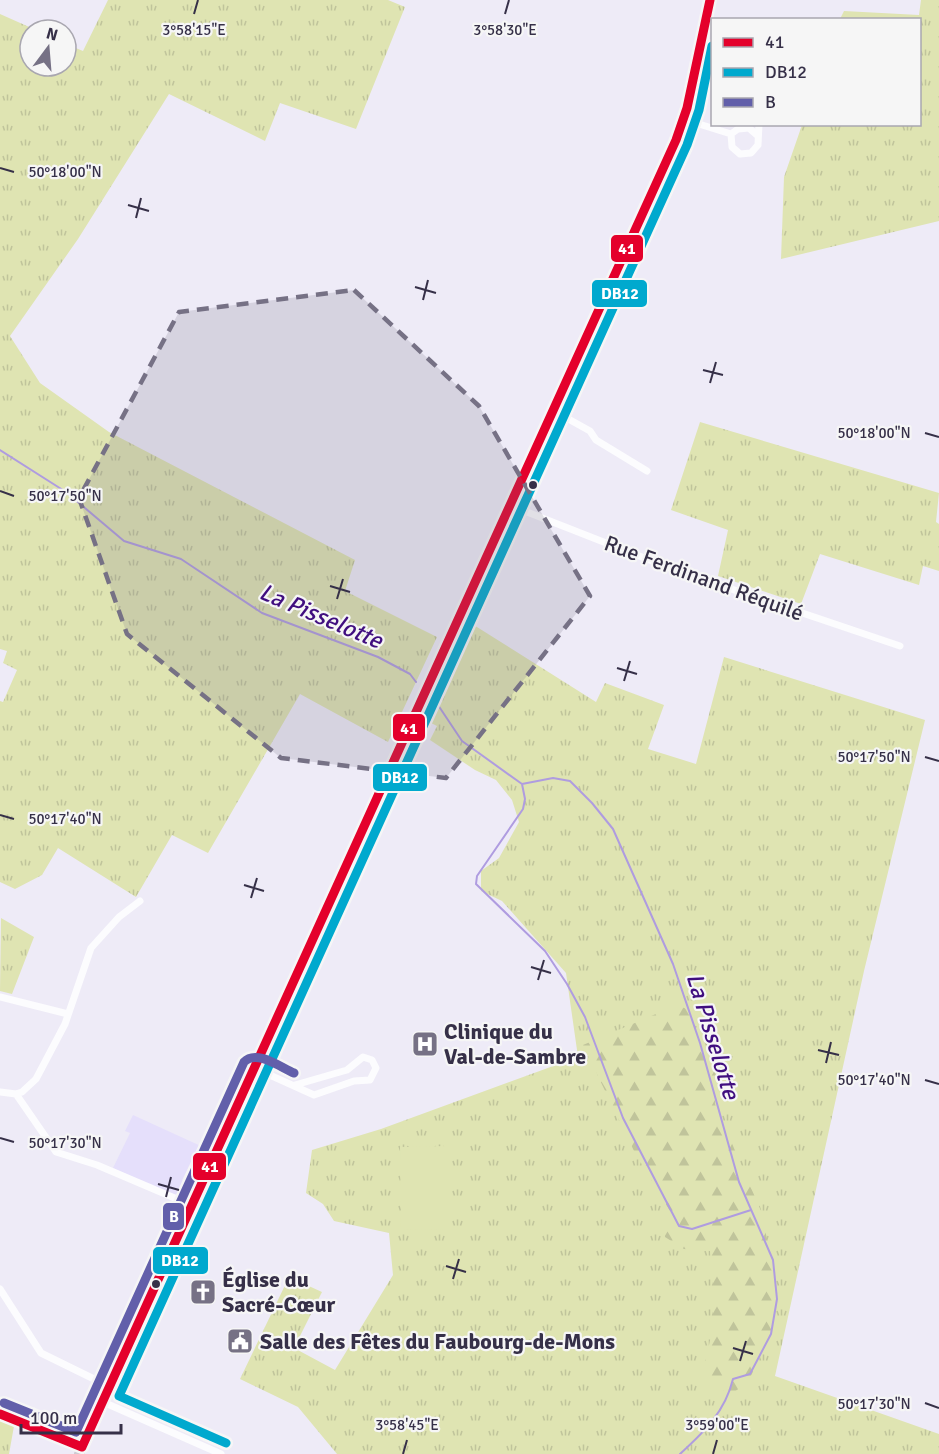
<svg xmlns="http://www.w3.org/2000/svg" width="939" height="1454" viewBox="0 0 939 1454" font-family="Signika,sans-serif">
  <style>
    .built { fill: #e5dffb }
    .grass { fill: url(#grass-tufts) }
    .forest { fill: url(#forest-firs) }
    .pitch { fill: #dfe4b2 }
    .lines { fill: none; stroke-linecap: round; stroke-linejoin: round }
    .stream { stroke: #af9ce0; stroke-width: 2 }
    .street { stroke: #fcfcfe; stroke-width: 7 }
    .primary { stroke: #cecbd2; stroke-width: 10 }
    .bus-1-casing { stroke: #f6f6f6; stroke-width: 14 }
    .bus-2-casing { stroke: #f6f6f6; stroke-width: 14 }
    .bus-3-casing { stroke: #f6f6f6; stroke-width: 14 }
    .bus-1 { stroke: #e4002b; stroke-width: 9 }
    .bus-2 { stroke: #00a9ce; stroke-width: 9 }
    .bus-3 { stroke: #625faa; stroke-width: 9 }
    .marked { fill: #767185; fill-opacity: 0.2; stroke: #767185; stroke-width: 4.5; stroke-dasharray: 12 8; stroke-linejoin: round }
    .ticks { fill: none; stroke: #363048; stroke-width: 2 }
    .bus-dot { fill: #363048; stroke: #f6f6f6; stroke-width: 2 }
    .labels { text-anchor: middle; dominant-baseline: central; stroke-width: 4.5; stroke-linejoin: round; paint-order: stroke }
    .street-label { font-size: 22px; fill: #363048; stroke: #f6f6f6 }
    .poi-label { font-size: 22px; font-weight: bold; fill: #363048; stroke: #f6f6f6; text-anchor: start }
    .water-label { font-size: 24px; font-style: italic; fill: #400e7f; stroke: #f6f6f6 }
    .ticks-label { font-size: 15px; text-anchor: middle; fill: #363048; stroke: #f6f6f6; stroke-width: 4.5; stroke-linejoin: round; paint-order: stroke }
    .line-badge { stroke: #f6f6f6; stroke-width: 2 }
    .badge-label { font-size: 16px; text-anchor: middle; font-weight: bold; fill: #fff }
  </style>
  <defs>
    <pattern id="grass-tufts" width="24" height="20" patternUnits="userSpaceOnUse" patternTransform="scale(1.5)"><rect width="24" height="20" fill="#dfe4b2"/><path d="M3 7l-1-3M5 7V3M7 7l1-3M15 17l-1-3M17 17v-4M19 17l1-3" fill="none" stroke="#c0c49b"/></pattern>
    <pattern id="forest-firs" width="22" height="20" patternUnits="userSpaceOnUse" patternTransform="scale(1.5)"><rect width="22" height="20" fill="#dfe4b2"/><path d="M5 1l3.5 6h-7zM16 11l3.5 6h-7z" fill="#c0c49b"/></pattern>
  </defs>
  <rect width="100%" height="100%" fill="#eeebf7"/>
  <path class="built" d="M 133,1115 L 203,1147 L 194,1166 L 189,1166 L 182,1180 L 186,1183 L 179,1195 L 170,1194 L 113,1168 L 130,1133 L 125,1131 Z"/>
  <path class="grass" d="M 108,0 L 388,0 L 405,7 L 356,129 L 280,103 L 265,141 L 169,94 L 78,239 L 10,336 L 40,383 L 109,432 L 355,560 L 345,591 L 437,637 L 388,742 L 300,694 L 208,853 L 172,835 L 136,897 L 58,848 L 42,875 L 15,889 L 0,882 L 0,701 L 3,702 L 17,670 L 3,663 L 7,651 L 0,649 L 0,14 L 36,30 L 30,30 L 30,66 L 66,66 L 66,44 L 83,51 Z
    M 921,0 L 939,0 L 939,221 L 781,259 L 784,177 L 802,125 L 920,124 L 920,20 L 840,19 L 844,11 L 919,15 Z
    M 700,422 L 939,493 L 936,522 L 939,524 L 939,571 L 923,566 L 919,585 L 820,554 L 801,604 L 718,576 L 728,530 L 671,510 Z
    M 469,622 L 596,702 L 605,683 L 664,705 L 648,749 L 696,764 L 724,657 L 925,720 L 864,971 L 775,1376 L 939,1434 L 939,1454 L 337,1454 L 298,1407 L 240,1379 L 289,1277 L 322,1292 L 294,1348 L 335,1370 L 393,1275 L 389,1233 L 334,1221 L 323,1204 L 306,1193 L 312,1150 L 381,1129 L 578,1057 L 566,973 L 502,901 L 481,891 L 481,871 L 499,858 L 519,822 L 512,800 L 496,780 L 475,770 L 430,740 L 437,726 L 425,720 Z
    M 1,918 L 34,937 L 12,994 L 0,991 Z
    M 0,1420 L 14,1426 L 9,1454 L 0,1454 Z"/>
  <path class="forest" d="M 677,1005 L 689,1010 L 700,1043 L 716,1075 L 715,1104 L 761,1211 L 776,1281 L 772,1332 L 748,1382 L 730,1395 L 700,1375 C 717,1334 714,1294 710,1251 L 684,1249 L 665,1237 L 664,1225 L 673,1216 L 635,1153 L 583,1045 Z"/>
  <path class="pitch" d="M 446,1146 L 446,1229 L 401,1230 L 400,1147 Z"/>
  <g class="lines">
    <path class="stream" d="M 0,450 L 66,492 L 124,541 L 181,559 L 262,613 L 378,657 L 410,674 L 416,682
      M 436,702 L 462,741 L 522,784 L 553,778 L 570,781 L 592,803 L 613,829 L 673,964 L 700,1043 L 739,1182 L 773,1260 L 777,1299 L 771,1334 L 750,1374 L 733,1379 C 725,1412 704,1432 680,1454
      M 522,784 L 525,799 L 523,809 L 477,876 L 476,884 L 545,951 L 567,984 L 585,1017 L 623,1118 L 679,1226 L 692,1229 L 751,1210"/>
    <path class="street" d="M 683,119 L 731,134
      M 757,135 L 749,128 L 738,129 L 731,134 L 732,147 L 740,154 L 751,153 L 758,145 L 759,124
      M 554,411 L 590,431 L 596,440 L 647,471
      M 509,505 L 675,570 L 900,646
      M 0,997 L 68,1014
      M 254,1068 L 314,1095 L 354,1081 L 370,1080 L 376,1068 L 372,1060 L 363,1057 L 347,1070 L 295,1085
      M 0,1092 L 16,1094 L 22,1092 L 36,1079 L 65,1024 L 91,948 L 119,917 L 140,901
      M 16,1094 L 56,1152 L 97,1165 L 191,1205
      M 0,1289 L 41,1353 L 96,1380
      M 103,1402 L 221,1454
      M 0,1414 L 82,1447"/>
    <path class="primary" d="M 79,1454 L 676,140 L 687,108 L 710,0"/>
    <defs>
      <path id="bus-1" d="M 0,1414 L 82,1447
        M 82,1447 L 676,140 L 687,108 L 710,0"/>
      <path id="bus-2" d="M 226,1443 L 119,1396 L 687,145 L 699,110 L 712,46"/>
      <path id="bus-3" d="M 4,1403 L 76,1432 L 244,1062 C 256,1049 280,1067 294,1073"/>
    </defs>
    <use href="#bus-1" class="bus-1-casing"/>
    <use href="#bus-2" class="bus-2-casing"/>
    <use href="#bus-3" class="bus-3-casing"/>
    <use href="#bus-1" class="bus-1"/>
    <use href="#bus-2" class="bus-2"/>
    <use href="#bus-3" class="bus-3"/>
  </g>
  <path class="marked" d="M 354,290 L 479,406 L 590,596 L 446,778 L 281,758 L 127,634 L 79,498 L 179,312 Z"/>
  <path class="ticks" d="M 194,14 L 198,0M 505,14 L 509,0M 0,168 L 14,172M 128,205 L 149,211M 136,218 L 141,198M 415,287 L 436,293M 423,300 L 428,280M 703,370 L 723,375M 710,383 L 716,362M 925,433 L 939,437M 0,491 L 14,496M 330,586 L 350,592M 337,599 L 343,579M 617,668 L 637,674M 624,681 L 630,661M 925,757 L 939,761M 0,815 L 14,819M 244,885 L 264,891M 251,898 L 257,878M 531,967 L 551,973M 538,980 L 544,960M 818,1050 L 839,1055M 826,1063 L 831,1042M 925,1080 L 939,1084M 0,1138 L 14,1142M 158,1184 L 179,1190M 166,1197 L 171,1177M 446,1266 L 466,1272M 453,1279 L 459,1259M 733,1348 L 753,1354M 740,1361 L 746,1341M 925,1403 L 939,1408M 403,1454 L 407,1440M 713,1454 L 717,1440"/>
  <defs>
    <symbol id="hospital-square" viewBox="-11 -11 22 22"><rect x="-9" y="-9" width="18" height="18" rx="4" fill="#767185" stroke="#f6f6f6"/><path d="M-5-5h3v3.5h4V-5h3V5h-3V1.5h-4V5h-3Z" fill="#fff"/></symbol>
    <symbol id="church-square" viewBox="-11 -11 22 22"><rect x="-9" y="-9" width="18" height="18" rx="4" fill="#767185" stroke="#f6f6f6"/><path d="M-1.2-6h2.4v3.5h3.3v2.4h-3.3V6h-2.4V-.1h-3.3v-2.4h3.3Z" fill="#fff"/></symbol>
    <symbol id="civic-square" viewBox="-11 -11 22 22"><rect x="-9" y="-9" width="18" height="18" rx="4" fill="#767185" stroke="#f6f6f6"/><path d="M-.6-6.5H3V-4.5H.6V-3L4-1V1h2V6H-6V1h2V-1L-.6-3ZM-1.2 2.5V6h2.4V2.5Z" fill="#fff"/></symbol>
  </defs>
  <g fill-rule="evenodd">
    <use href="#hospital-square" x="410" y="1029" width="30" height="30"/>
    <use href="#church-square" x="188" y="1277" width="30" height="30"/>
    <use href="#civic-square" x="225" y="1326" width="30" height="30"/>
  </g>
  <g class="bus-dot">
    <circle cx="533" cy="485" r="5"/>
    <circle cx="156" cy="1284" r="5"/>
  </g>
  <g class="labels">
    <g class="street-label">
      <text transform="translate(704 578) rotate(20)">Rue Ferdinand Réquilé</text>
    </g>
    <g class="poi-label">
      <text x="444" y="1031">Clinique du<tspan x="444" dy="25">Val-de-Sambre</tspan></text>
      <text x="222" y="1279">Église du<tspan x="222" dy="25">Sacré-Cœur</tspan></text>
      <text x="260" y="1341">Salle des Fêtes du Faubourg-de-Mons</text>
    </g>
    <g class="water-label">
      <text transform="translate(321 616) rotate(23)">La Pisselotte</text>
      <text transform="translate(713 1036) rotate(73)">La Pisselotte</text>
    </g>
  </g>
  <g class="ticks-label">
    <text x="194" y="35">3°58'15"E</text>
    <text x="505" y="35">3°58'30"E</text>
    <text x="65" y="177">50°18'00"N</text>
    <text x="874" y="438">50°18'00"N</text>
    <text x="65" y="501">50°17'50"N</text>
    <text x="874" y="762">50°17'50"N</text>
    <text x="65" y="824">50°17'40"N</text>
    <text x="874" y="1085">50°17'40"N</text>
    <text x="65" y="1148">50°17'30"N</text>
    <text x="874" y="1409">50°17'30"N</text>
    <text x="407" y="1430">3°58'45"E</text>
    <text x="717" y="1430">3°59'00"E</text>
  </g>
  <g class="line-badge">
    <rect x="610" y="234" width="34" height="29" rx="6" fill="#e4002b"/>
    <rect x="591" y="279" width="57" height="29" rx="6" fill="#00a9ce"/>
    <rect x="392" y="713" width="34" height="29" rx="6" fill="#e4002b"/>
    <rect x="372" y="763" width="56" height="29" rx="6" fill="#00a9ce"/>
    <rect x="192" y="1152" width="35" height="29" rx="6" fill="#e4002b"/>
    <rect x="162" y="1202" width="23" height="29" rx="6" fill="#625faa"/>
    <rect x="152" y="1246" width="57" height="29" rx="6" fill="#00a9ce"/>
  </g>
  <g class="badge-label">
    <text x="627" y="254">41</text>
    <text x="620" y="299">DB12</text>
    <text x="409" y="734">41</text>
    <text x="400" y="783">DB12</text>
    <text x="210" y="1172">41</text>
    <text x="174" y="1222">B</text>
    <text x="180" y="1266">DB12</text>
  </g>
  <rect x="711" y="18" width="210" height="108" fill="#f6f6f6" stroke="#a9a7b0" stroke-width="1.5"/>
  <rect x="723" y="38" width="30" height="9" fill="#e4002b" stroke="#a9a7b0" stroke-width="1.5"/>
  <text x="765" y="48" font-size="18" fill="#363048">41</text>
  <rect x="723" y="68" width="30" height="9" fill="#00a9ce" stroke="#a9a7b0" stroke-width="1.5"/>
  <text x="765" y="78" font-size="18" fill="#363048">DB12</text>
  <rect x="723" y="98" width="30" height="9" fill="#625faa" stroke="#a9a7b0" stroke-width="1.5"/>
  <text x="765" y="108" font-size="18" fill="#363048">B</text>
  <g transform="translate(48 48) rotate(16)"><circle r="28" fill="#f6f6f6" stroke="#a9a7b0" stroke-width="1.5"/>
  <path d="M0-4.5L10 22L0 15L-10 22Z" fill="#767185"/>
  <text y="-9" font-size="16" font-weight="bold" text-anchor="middle" fill="#363048">N</text>
  </g>
  <path d="M21 1424v9h100v-9" fill="none" stroke="#363048" stroke-width="3"/>
  <text x="30" y="1424" font-size="18" fill="#363048" stroke="#f6f6f6" stroke-width="4.5" paint-order="stroke">100 m</text>
</svg>
